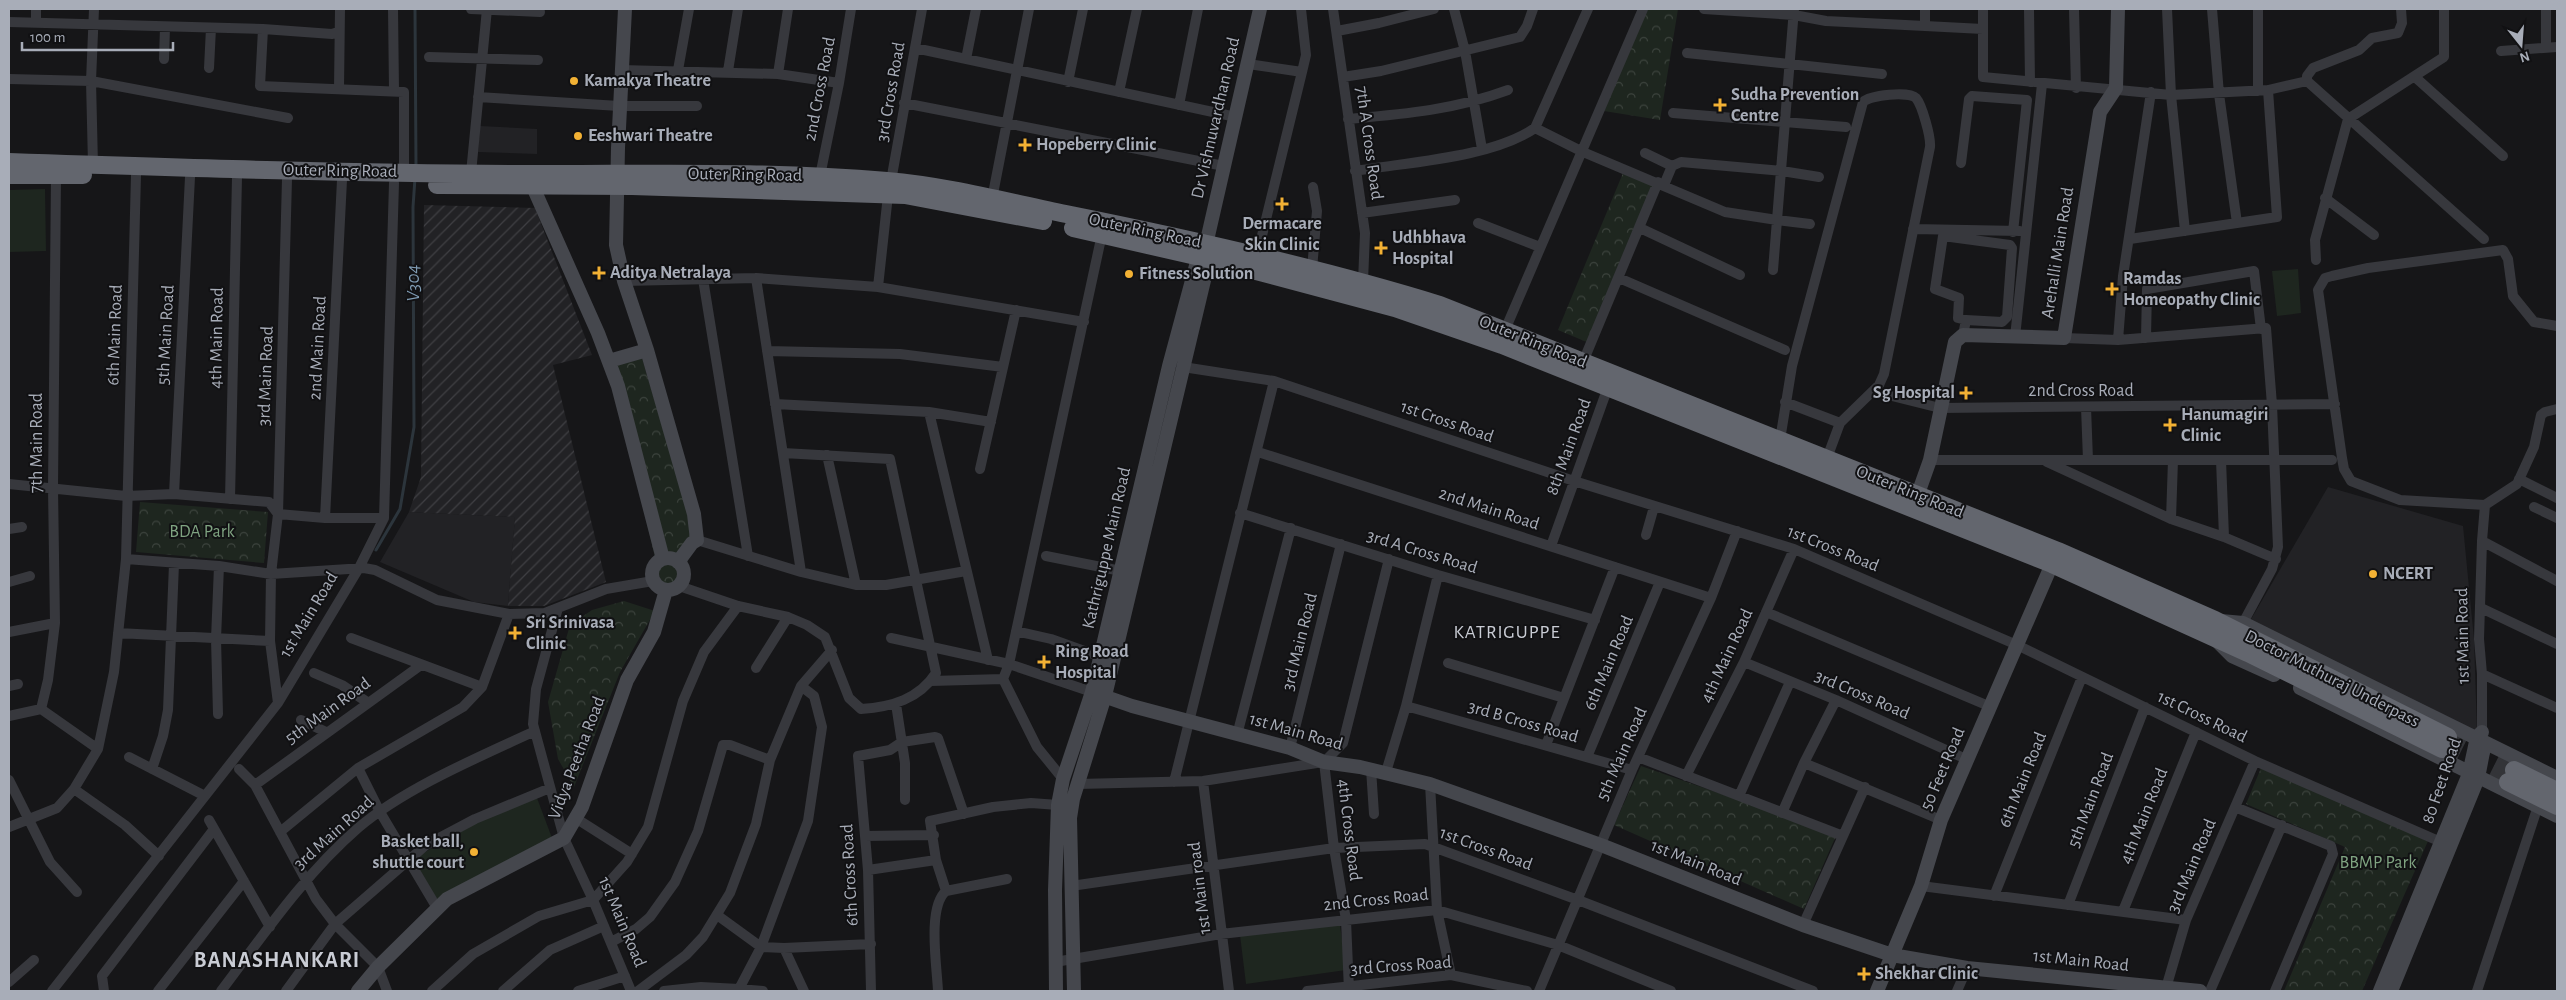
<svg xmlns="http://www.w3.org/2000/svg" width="2566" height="1000" viewBox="0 0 2566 1000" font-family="'Alegreya Sans',sans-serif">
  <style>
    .built { fill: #222225 }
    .industrial { fill: url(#industrial-furrows) }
    .grass { fill: #1e261f }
    .forest { fill: url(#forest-crowns) }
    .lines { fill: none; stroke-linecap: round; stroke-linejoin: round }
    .stream { stroke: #2c353c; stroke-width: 3 }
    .highway-tunnel { stroke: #333438; stroke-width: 18; stroke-dasharray: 18 9; stroke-linecap: butt }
    .street { stroke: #37383d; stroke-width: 10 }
    .secondary { stroke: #45474d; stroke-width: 14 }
    .highway { stroke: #63666e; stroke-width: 18 }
    .poi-dot { fill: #f2b134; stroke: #111113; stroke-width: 2 }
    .labels { text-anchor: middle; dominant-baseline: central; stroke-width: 4; stroke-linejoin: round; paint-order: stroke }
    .poi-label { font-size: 18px; font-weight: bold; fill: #a8adb8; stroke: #111113; text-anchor: start }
    .street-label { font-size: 18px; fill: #a8adb8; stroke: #111113 }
    .park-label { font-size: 18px; fill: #7fa381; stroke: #111113 }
    .water-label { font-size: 19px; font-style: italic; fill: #7f9bb3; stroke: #111113 }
    .neighbourhood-label { font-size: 19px; letter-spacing: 1px; fill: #c9ccd4; stroke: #111113 }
    .district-label { font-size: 22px; font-weight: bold; letter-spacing: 1px; fill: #c9ccd4; stroke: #111113 }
  </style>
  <defs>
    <pattern id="industrial-furrows" width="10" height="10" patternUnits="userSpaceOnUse" patternTransform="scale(1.25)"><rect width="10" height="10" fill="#222225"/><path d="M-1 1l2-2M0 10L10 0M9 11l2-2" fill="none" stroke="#3f3f43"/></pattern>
    <pattern id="forest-crowns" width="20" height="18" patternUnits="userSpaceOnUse" patternTransform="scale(1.25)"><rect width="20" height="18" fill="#1e261f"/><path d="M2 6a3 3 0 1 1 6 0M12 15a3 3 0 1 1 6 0" fill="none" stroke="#3c433d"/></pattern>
  </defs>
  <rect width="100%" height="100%" fill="#161618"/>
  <path class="built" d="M 480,126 L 537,129 L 537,154 L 478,152 Z
    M 2328,487 L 2463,526 L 2474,639 L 2477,732 L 2250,621 Z
    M 409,512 L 515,517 L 508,606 L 474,602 L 380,562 Z"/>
  <path class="industrial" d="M 424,205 L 535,208 L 592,355 L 553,365 L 606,582 L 544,606 L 508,606 L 515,517 L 409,512 L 421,477 Z"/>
  <path class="grass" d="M 45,189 L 46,251 L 9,252 L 9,190 Z
    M 2298,269 L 2301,313 L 2277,316 L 2272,271 Z
    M 537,798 L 552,838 L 436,900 L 412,860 L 474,823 Z
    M 1340,925 L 1346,970 L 1246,984 L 1240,935 Z"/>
  <path class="forest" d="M 1647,9 L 1678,9 L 1660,120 L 1604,111 Z
    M 1623,173 L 1654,185 L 1589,343 L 1558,330 Z
    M 639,348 L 695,537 L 680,586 L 661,583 L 609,363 Z
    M 140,502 L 268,512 L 264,563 L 136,552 Z
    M 624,601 L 655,611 L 620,672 L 574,787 L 558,759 L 548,702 L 570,625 L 592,610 Z
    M 1641,766 L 1793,819 L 1835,838 L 1804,909 L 1614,825 Z
    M 2261,768 L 2428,841 L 2362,991 L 2284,991 L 2345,847 L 2246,804 Z"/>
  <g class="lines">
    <path class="stream" d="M 415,9 L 416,167
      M 376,550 L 400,509 L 414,427 L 413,207 L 415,178"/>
    <path class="highway-tunnel" d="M 2448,737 L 2514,770
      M 2442,749 L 2508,782"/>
    <path class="street" d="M 393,9 L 394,90
      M 471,9 L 540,12
      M 1301,9 L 1306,55 L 1302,72
      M 1333,9 L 1365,233 L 1363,282
      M 1454,9 L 1465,51 L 1482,149
      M 1704,9 L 1794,15 L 1826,21 L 1925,26
      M 1925,9 L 1925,26 L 1983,29 L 1983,77 L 2171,95 L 2268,90 L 2307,81
      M 1983,9 L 1983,29
      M 2029,9 L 2030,82
      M 2074,9 L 2076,88
      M 2167,9 L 2171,95 L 2185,231
      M 2212,9 L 2219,94 L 2237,223
      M 2546,9 L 2546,48
      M 36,21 L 36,9
      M 9,22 L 263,29 L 332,34 L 338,32
      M 263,29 L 260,86 L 404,92 L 404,172
      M 1337,31 L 1379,23 L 1434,9
      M 915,48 L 1236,117
      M 2501,51 L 2557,47
      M 1687,53 L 1882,74
      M 429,57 L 538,60
      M 164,59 L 165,27
      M 966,59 L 976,9
      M 1248,64 L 1302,72 L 1257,256
      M 209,68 L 211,28
      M 621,70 L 778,74 L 839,83
      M 678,70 L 689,9
      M 728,71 L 738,9
      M 778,74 L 788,9
      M 1343,77 L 1381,71 L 1520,37 L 1527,26 L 1533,9
      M 2415,77 L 2503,156
      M 9,79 L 91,81 L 288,118
      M 2307,81 L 2484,239
      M 2307,81 L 2307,76 L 2313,68 L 2359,50 L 2372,38 L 2398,33 L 2402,23 L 2401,9
      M 1068,82 L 1083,9
      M 339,88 L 340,9
      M 2258,91 L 2258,9
      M 1119,92 L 1137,9
      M 478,97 L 619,106 L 697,106
      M 904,103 L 1224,166
      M 1179,105 L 1198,9
      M 1673,113 L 1846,127
      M 1348,119 C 1405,114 1454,110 1508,90
      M 1535,128 L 1588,9
      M 1645,153 L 1672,166
      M 1961,163 L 1969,99 L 1972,96 L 2027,100 L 2013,232
      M 93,165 L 91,81 L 94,9
      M 1355,171 C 1408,162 1491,158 1535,128 L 1583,152 L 1725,212 L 1777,220 L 1794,9
      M 471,173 L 487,9
      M 820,176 L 839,83 L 851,9
      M 891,181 L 922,9
      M 1664,185 L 1672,166 L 1681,162 L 1782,171 L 1819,177
      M 2325,198 L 2374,235
      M 992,199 L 1029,9
      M 1362,213 L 1455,200
      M 1478,223 L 1540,247
      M 1640,228 L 1740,275
      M 1913,229 L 2020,231
      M 2130,239 L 2277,217 L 2268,90
      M 2316,260 L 2315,240 L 2348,119 L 2444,57 L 2444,9
      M 1312,269 L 1317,211 L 1313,187
      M 1773,270 L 1777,220 L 1810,224
      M 756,278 L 801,572
      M 1619,278 L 1785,350
      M 703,279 L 748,556
      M 624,281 L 756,278 L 878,287 L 1084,322
      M 878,287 L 888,195
      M 1505,330 L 1643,9
      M 1963,335 L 1966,320 L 1958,318 L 1959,298 L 1935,289 L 1943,236 L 2010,245 L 2012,248 L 2007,317 L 2002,322 L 1966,320
      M 2015,337 L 2042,84
      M 2064,338 L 2118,340 L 2266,328 L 2272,405 L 2278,547 L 2272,569 L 2243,623
      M 2146,338 L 2147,289 L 2254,271 L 2261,329
      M 2118,340 L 2123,276 L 2151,92
      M 767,351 L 900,354 L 1003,367
      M 1583,362 L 1658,182
      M 1183,367 L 1274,381 L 1574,481 L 1794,549 L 2017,645 L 2255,761 L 2441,842
      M 1892,396 L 1940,408 L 2335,404
      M 1785,402 L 1840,423
      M 775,404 L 929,412 L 991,422
      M 2086,407 L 2088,460
      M 929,412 L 988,660
      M 1780,440 L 1792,366 L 1863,102 C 1870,95 1909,91 1916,98 C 1922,105 1931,137 1930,147 L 1884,374 L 1879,385 L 1840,423 L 1827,458
      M 1258,452 L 1711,598
      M 827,455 L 856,585
      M 1930,460 L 2332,460
      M 2221,460 L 2224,537
      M 2047,462 L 2171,519 L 2224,537 L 2276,559
      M 980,469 L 1016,310
      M 2519,479 L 2557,498
      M 9,484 L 126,496 L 174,494 L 269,502 L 278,514 L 325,518 L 384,518
      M 174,494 L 190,177
      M 230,499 L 237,177
      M 2485,505 L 2400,500 L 2351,481 L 2344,469 L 2342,458 L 2318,290 L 2325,278 L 2332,276 L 2368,268 L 2503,250 L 2508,259 L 2513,296 L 2534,322 L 2557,326
      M 2534,507 L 2557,518
      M 1240,513 L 1438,575 L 1595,620
      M 325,518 L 342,180
      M 2171,519 L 2173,460
      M 9,529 L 22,527
      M 1646,535 L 1654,507
      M 697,540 L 801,572 L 856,585 L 886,585 L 966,571
      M 2482,541 L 2557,581
      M 1551,546 L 1608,387
      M 1046,556 L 1121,571
      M 126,559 L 219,566 L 271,574 L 364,568 L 375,570 L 437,600 L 509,614 L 545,613 L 606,589 L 653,581
      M 9,582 L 30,576
      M 679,586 L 738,606 L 788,617 L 807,625 L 825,637 L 849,698 L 861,709 C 892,707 919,699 936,673 L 890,459 L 783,453
      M 558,608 L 536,689 L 533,724 L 564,838 L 593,900 L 631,991
      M 2481,608 L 2557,644
      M 1766,612 L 1991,707
      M 1016,631 L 1051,639 L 1101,657
      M 9,632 L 55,623
      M 118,633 L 270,641
      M 351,638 L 482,687
      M 891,638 L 1009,664 L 1092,692
      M 1744,662 L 1836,700 L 1966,759
      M 1448,663 L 1564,698
      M 756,668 L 788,617
      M 314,673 L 342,685 L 367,702
      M 2482,674 L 2557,708
      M 931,681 L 1003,679
      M 9,686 L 18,684
      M 278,703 L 270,641 L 271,574 L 278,514 L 287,179
      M 896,704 L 905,763 L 905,800
      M 1406,706 L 1632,770
      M 41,709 L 48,680 L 55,623 L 53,488 L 56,176
      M 218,714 L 216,639 L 219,566
      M 9,716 L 41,709 L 98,749
      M 301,720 L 326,732
      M 2482,731 L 2482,674 L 2479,639 L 2482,541 L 2485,505 L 2517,484 L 2534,447 L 2541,415 L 2545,412 L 2557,409
      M 1237,735 L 1291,528
      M 1546,745 L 1615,567
      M 1290,748 L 1341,544
      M 129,757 L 205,796
      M 1587,757 L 1660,582
      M 1638,757 L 1843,836
      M 1324,762 L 1334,848 L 1346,920 L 1349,991
      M 1324,762 L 1343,743 L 1389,559
      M 1804,763 L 1941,820
      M 358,768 L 380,812 L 437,908
      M 152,769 L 163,736 L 168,710 L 174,564
      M 239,769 L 255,785 L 316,899 L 335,924 L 378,967 L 387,991
      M 1371,769 L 1374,814
      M 1386,772 L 1406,706 L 1438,575
      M 1686,776 L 1744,662 L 1794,549
      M 1063,779 L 1037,747 L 1003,679 L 1009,664 L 1102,234
      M 9,780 L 50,862 L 77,892
      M 1203,781 L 1229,991
      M 1174,782 L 1274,381
      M 1078,784 L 1203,781 L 1323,762
      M 1430,784 L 1437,910 L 1451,975
      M 255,785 L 421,665
      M 74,789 L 125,825 L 159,856
      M 1739,796 L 1790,682
      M 2235,807 L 2331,846 L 2333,854 L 2275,991
      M 1782,813 L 1804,763 L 1836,700
      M 577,819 L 632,854
      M 209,820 L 270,927
      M 9,827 L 57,808 L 74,789 L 98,749 L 114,672 L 126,559 L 136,175
      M 280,832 L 358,768 L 463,707 L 482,687 L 509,614
      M 865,836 L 934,835
      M 936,860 L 946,891
      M 868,870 L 936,860 L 930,821 L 993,807 L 1031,803 L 1058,805
      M 1071,886 L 1334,848 L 1425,844 L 1578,900 L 1813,991
      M 1921,886 L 2186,920
      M 1994,896 L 2082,677
      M 2068,905 L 2145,707
      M 2123,911 L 2196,732
      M 717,915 L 761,947 L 784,948 L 871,944
      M 1803,925 L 1865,787
      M 611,942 L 636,929 L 650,917 L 675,882 L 698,831 L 723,745 L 730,745 L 770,760
      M 784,948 L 804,991
      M 1055,962 L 1221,934 L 1437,910 L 1558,945 L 1671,991
      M 9,982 L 34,960
      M 2166,988 L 2186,920 L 2255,761
      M 739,989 L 763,991
      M 52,991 L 278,703 L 359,568 L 384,518 L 394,183
      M 104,991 L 102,976 L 214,829
      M 158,991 L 244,881
      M 221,991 C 264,934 304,875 358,828 C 405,788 479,757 535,731
      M 286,991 L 335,924 L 426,845 L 475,819 L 550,788
      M 432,991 L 473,954 L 539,916 L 593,900 L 627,862 L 648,827 L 683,701 L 704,652 L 738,606
      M 503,991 L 550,950 L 604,926
      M 578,991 L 625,976
      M 638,991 L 686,955 L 703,937 L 730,893 L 756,824 L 770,760 L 801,686 L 832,650
      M 664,991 L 701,987 L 739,989 L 761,947 L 808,821 L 822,727 L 814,696 L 801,686
      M 871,991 L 868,870 L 858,756 L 890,750 L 902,742 L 935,737 L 938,738 L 964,814
      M 938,991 C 937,967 927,907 946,891 L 1007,879
      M 1307,991 L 1451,975 L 1527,991
      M 1539,991 L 1632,770 L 1711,598 L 1737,531
      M 1957,991 L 1967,968
      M 2210,991 L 2282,825
      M 2477,991 L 2538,806"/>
    <path class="secondary" d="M 625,9 L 618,148 L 616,245 L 624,281 L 647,350 L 694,514 L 697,540 L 692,543 L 678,562
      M 533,187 L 598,333 L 618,386 L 663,559
      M 1208,236 L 1260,9
      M 609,361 L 647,350
      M 1914,505 L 1930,460 L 1955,342 L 1963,335 L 2064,338 L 2100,112 L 2116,88 L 2118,9
      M652 574a16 16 0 1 1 32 0a16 16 0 1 1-32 0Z
      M 2221,621 L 2243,623 L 2557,778
      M 2218,642 L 2232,656 L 2274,675
      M 2300,688 L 2557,816
      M 1092,692 L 1132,706 L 1290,748 L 1324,762 L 1360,767 L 1430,784 L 1601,845 L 1803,925 L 1892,955 L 1967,968 L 2200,991
      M 358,991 L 378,967 L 447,899 L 564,838 L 582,807 L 627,680 L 654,632 L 666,590
      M 1056,991 L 1055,890 L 1058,805 L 1063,779 L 1092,692 L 1169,366 L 1201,247
      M 1074,991 L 1070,818 L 1073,799 L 1105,696 L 1211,251
      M 1877,991 L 1921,886 L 1941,820 L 2052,564
      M 2380,991 L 2469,774 L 2477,737 L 2482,732
      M 2391,991 L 2478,778 L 2484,747"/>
    <path class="highway" d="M 9,162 C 188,168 367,174 546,174 C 660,174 774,171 887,181 C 947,186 1007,202 1066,214 C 1191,239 1317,267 1440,305 L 2058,551 L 2215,620 L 2448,737
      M 9,175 L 83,175
      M 437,185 L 632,186 L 905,195 L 1043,221
      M 1073,228 L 1222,262 L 1395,308 L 1502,345 L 2052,564 L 2248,653 L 2442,749
      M 2514,770 L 2557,791
      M 2508,782 L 2557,806"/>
  </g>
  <g class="poi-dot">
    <circle cx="574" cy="81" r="5"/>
    <path d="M1717.5 97.5h5v5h5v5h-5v5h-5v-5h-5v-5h5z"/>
    <circle cx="578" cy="136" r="5"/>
    <path d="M1022.5 137.5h5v5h5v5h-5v5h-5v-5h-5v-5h5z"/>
    <path d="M1279.5 196.5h5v5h5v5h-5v5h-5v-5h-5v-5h5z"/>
    <path d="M1378.5 240.5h5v5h5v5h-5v5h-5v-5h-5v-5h5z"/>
    <path d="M596.5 265.5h5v5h5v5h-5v5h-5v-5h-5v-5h5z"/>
    <circle cx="1129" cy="274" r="5"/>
    <path d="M2109.5 281.5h5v5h5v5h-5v5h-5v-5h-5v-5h5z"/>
    <path d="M1963.5 385.5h5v5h5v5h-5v5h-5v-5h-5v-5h5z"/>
    <path d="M2167.5 417.5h5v5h5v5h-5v5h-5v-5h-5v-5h5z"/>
    <circle cx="2373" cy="574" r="5"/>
    <path d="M512.5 625.5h5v5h5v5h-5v5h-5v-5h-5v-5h5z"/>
    <path d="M1041.5 654.5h5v5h5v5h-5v5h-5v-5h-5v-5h5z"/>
    <circle cx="474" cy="852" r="5"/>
    <path d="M1861.5 966.5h5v5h5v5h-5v5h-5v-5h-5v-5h5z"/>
  </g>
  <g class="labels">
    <g class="poi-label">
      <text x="584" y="81">Kamakya Theatre</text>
      <text x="1731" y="95">Sudha Prevention<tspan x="1731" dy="21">Centre</tspan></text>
      <text x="588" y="136">Eeshwari Theatre</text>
      <text x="1036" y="145">Hopeberry Clinic</text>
      <text x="1282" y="224" text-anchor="middle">Dermacare<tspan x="1282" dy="21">Skin Clinic</tspan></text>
      <text x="1392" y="238">Udhbhava<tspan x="1392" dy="21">Hospital</tspan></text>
      <text x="610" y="273">Aditya Netralaya</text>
      <text x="1139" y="274">Fitness Solution</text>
      <text x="2123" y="279">Ramdas<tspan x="2123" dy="21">Homeopathy Clinic</tspan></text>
      <text x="1955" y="393" text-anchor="end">Sg Hospital</text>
      <text x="2181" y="415">Hanumagiri<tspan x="2181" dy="21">Clinic</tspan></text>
      <text x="2383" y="574">NCERT</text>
      <text x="526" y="623">Sri Srinivasa<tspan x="526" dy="21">Clinic</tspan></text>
      <text x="1055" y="652">Ring Road<tspan x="1055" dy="21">Hospital</tspan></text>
      <text x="464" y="842" text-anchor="end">Basket ball,<tspan x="464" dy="21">shuttle court</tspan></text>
      <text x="1875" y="974">Shekhar Clinic</text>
    </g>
    <g class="street-label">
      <text transform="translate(820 89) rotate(-79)">2nd Cross Road</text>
      <text transform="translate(891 92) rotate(-80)">3rd Cross Road</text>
      <text transform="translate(1216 118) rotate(-77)">Dr Vishnuvardhan Road</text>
      <text transform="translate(1369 143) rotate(82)">7th A Cross Road</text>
      <text transform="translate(340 171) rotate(1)">Outer Ring Road</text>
      <text transform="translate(745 175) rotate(1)">Outer Ring Road</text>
      <text transform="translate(1145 231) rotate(12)">Outer Ring Road</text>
      <text transform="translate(2058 253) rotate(-81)">Arehalli Main Road</text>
      <text transform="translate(115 335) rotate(-88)">6th Main Road</text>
      <text transform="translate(166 335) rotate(-87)">5th Main Road</text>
      <text transform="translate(217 338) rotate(-89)">4th Main Road</text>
      <text transform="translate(1533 342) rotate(22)">Outer Ring Road</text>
      <text transform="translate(318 348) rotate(-87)">2nd Main Road</text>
      <text transform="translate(266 376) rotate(-88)">3rd Main Road</text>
      <text x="2081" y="391">2nd Cross Road</text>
      <text transform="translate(1447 422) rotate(19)">1st Cross Road</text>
      <text transform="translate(37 443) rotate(-90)">7th Main Road</text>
      <text transform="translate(1569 447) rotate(-70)">8th Main Road</text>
      <text transform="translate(1910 492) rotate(22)">Outer Ring Road</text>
      <text transform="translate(1489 509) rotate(18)">2nd Main Road</text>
      <text transform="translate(1107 548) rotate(-77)">Kathriguppe Main Road</text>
      <text transform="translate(1833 549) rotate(22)">1st Cross Road</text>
      <text transform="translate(1422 552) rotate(17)">3rd A Cross Road</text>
      <text transform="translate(309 615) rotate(-59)">1st Main Road</text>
      <text transform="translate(2463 636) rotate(-91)">1st Main Road</text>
      <text transform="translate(1300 642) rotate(-76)">3rd Main Road</text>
      <text transform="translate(1727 656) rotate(-65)">4th Main Road</text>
      <text transform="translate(1609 663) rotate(-67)">6th Main Road</text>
      <text transform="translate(2332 679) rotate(27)">Doctor Muthuraj Underpass</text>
      <text transform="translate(1862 695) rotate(23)">3rd Cross Road</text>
      <text transform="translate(328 711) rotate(-36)">5th Main Road</text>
      <text transform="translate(2202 717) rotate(26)">1st Cross Road</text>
      <text transform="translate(1523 722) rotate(16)">3rd B Cross Road</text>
      <text transform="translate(1296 732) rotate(16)">1st Main Road</text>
      <text transform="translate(1622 754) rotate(-66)">5th Main Road</text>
      <text transform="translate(577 758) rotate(-69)">Vidya Peetha Road</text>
      <text transform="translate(1943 769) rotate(-67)">50 Feet Road</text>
      <text transform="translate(2023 780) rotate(-68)">6th Main Road</text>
      <text transform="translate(2442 781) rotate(-71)">80 Feet Road</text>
      <text transform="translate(2091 800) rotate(-69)">5th Main Road</text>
      <text transform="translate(2144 816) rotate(-68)">4th Main Road</text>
      <text transform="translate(1349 830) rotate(83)">4th Cross Road</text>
      <text transform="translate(334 833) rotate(-42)">3rd Main Road</text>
      <text transform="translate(1486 849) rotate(20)">1st Cross Road</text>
      <text transform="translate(1696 863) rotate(22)">1st Main Road</text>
      <text transform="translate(2192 866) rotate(-67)">3rd Main Road</text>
      <text transform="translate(850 875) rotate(-93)">6th Cross Road</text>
      <text transform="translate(1200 888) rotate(-97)">1st Main road</text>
      <text transform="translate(1376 900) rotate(-6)">2nd Cross Road</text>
      <text transform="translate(622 922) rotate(67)">1st Main Road</text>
      <text transform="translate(2081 961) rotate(6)">1st Main Road</text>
      <text transform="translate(1401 966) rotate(-4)">3rd Cross Road</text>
    </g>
    <g class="park-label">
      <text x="202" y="532">BDA Park</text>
      <text x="2378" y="863">BBMP Park</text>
    </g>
    <g class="water-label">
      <text transform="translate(413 283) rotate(-90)">V304</text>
    </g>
    <g class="neighbourhood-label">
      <text x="1507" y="632">KATRIGUPPE</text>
    </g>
    <g class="district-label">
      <text x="277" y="960">BANASHANKARI</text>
    </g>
  </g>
  <rect width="2566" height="1000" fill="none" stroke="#a8adb8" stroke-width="20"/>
  <g transform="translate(2521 45) rotate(163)" stroke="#111113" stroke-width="4" paint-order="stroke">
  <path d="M0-4L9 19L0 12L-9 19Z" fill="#a8adb8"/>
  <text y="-8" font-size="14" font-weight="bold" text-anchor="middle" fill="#a8adb8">N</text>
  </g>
  <path d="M22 42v8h151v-8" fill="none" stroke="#a8adb8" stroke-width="2.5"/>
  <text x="30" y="42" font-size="15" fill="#a8adb8" stroke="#111113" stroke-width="4" paint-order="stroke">100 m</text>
</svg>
